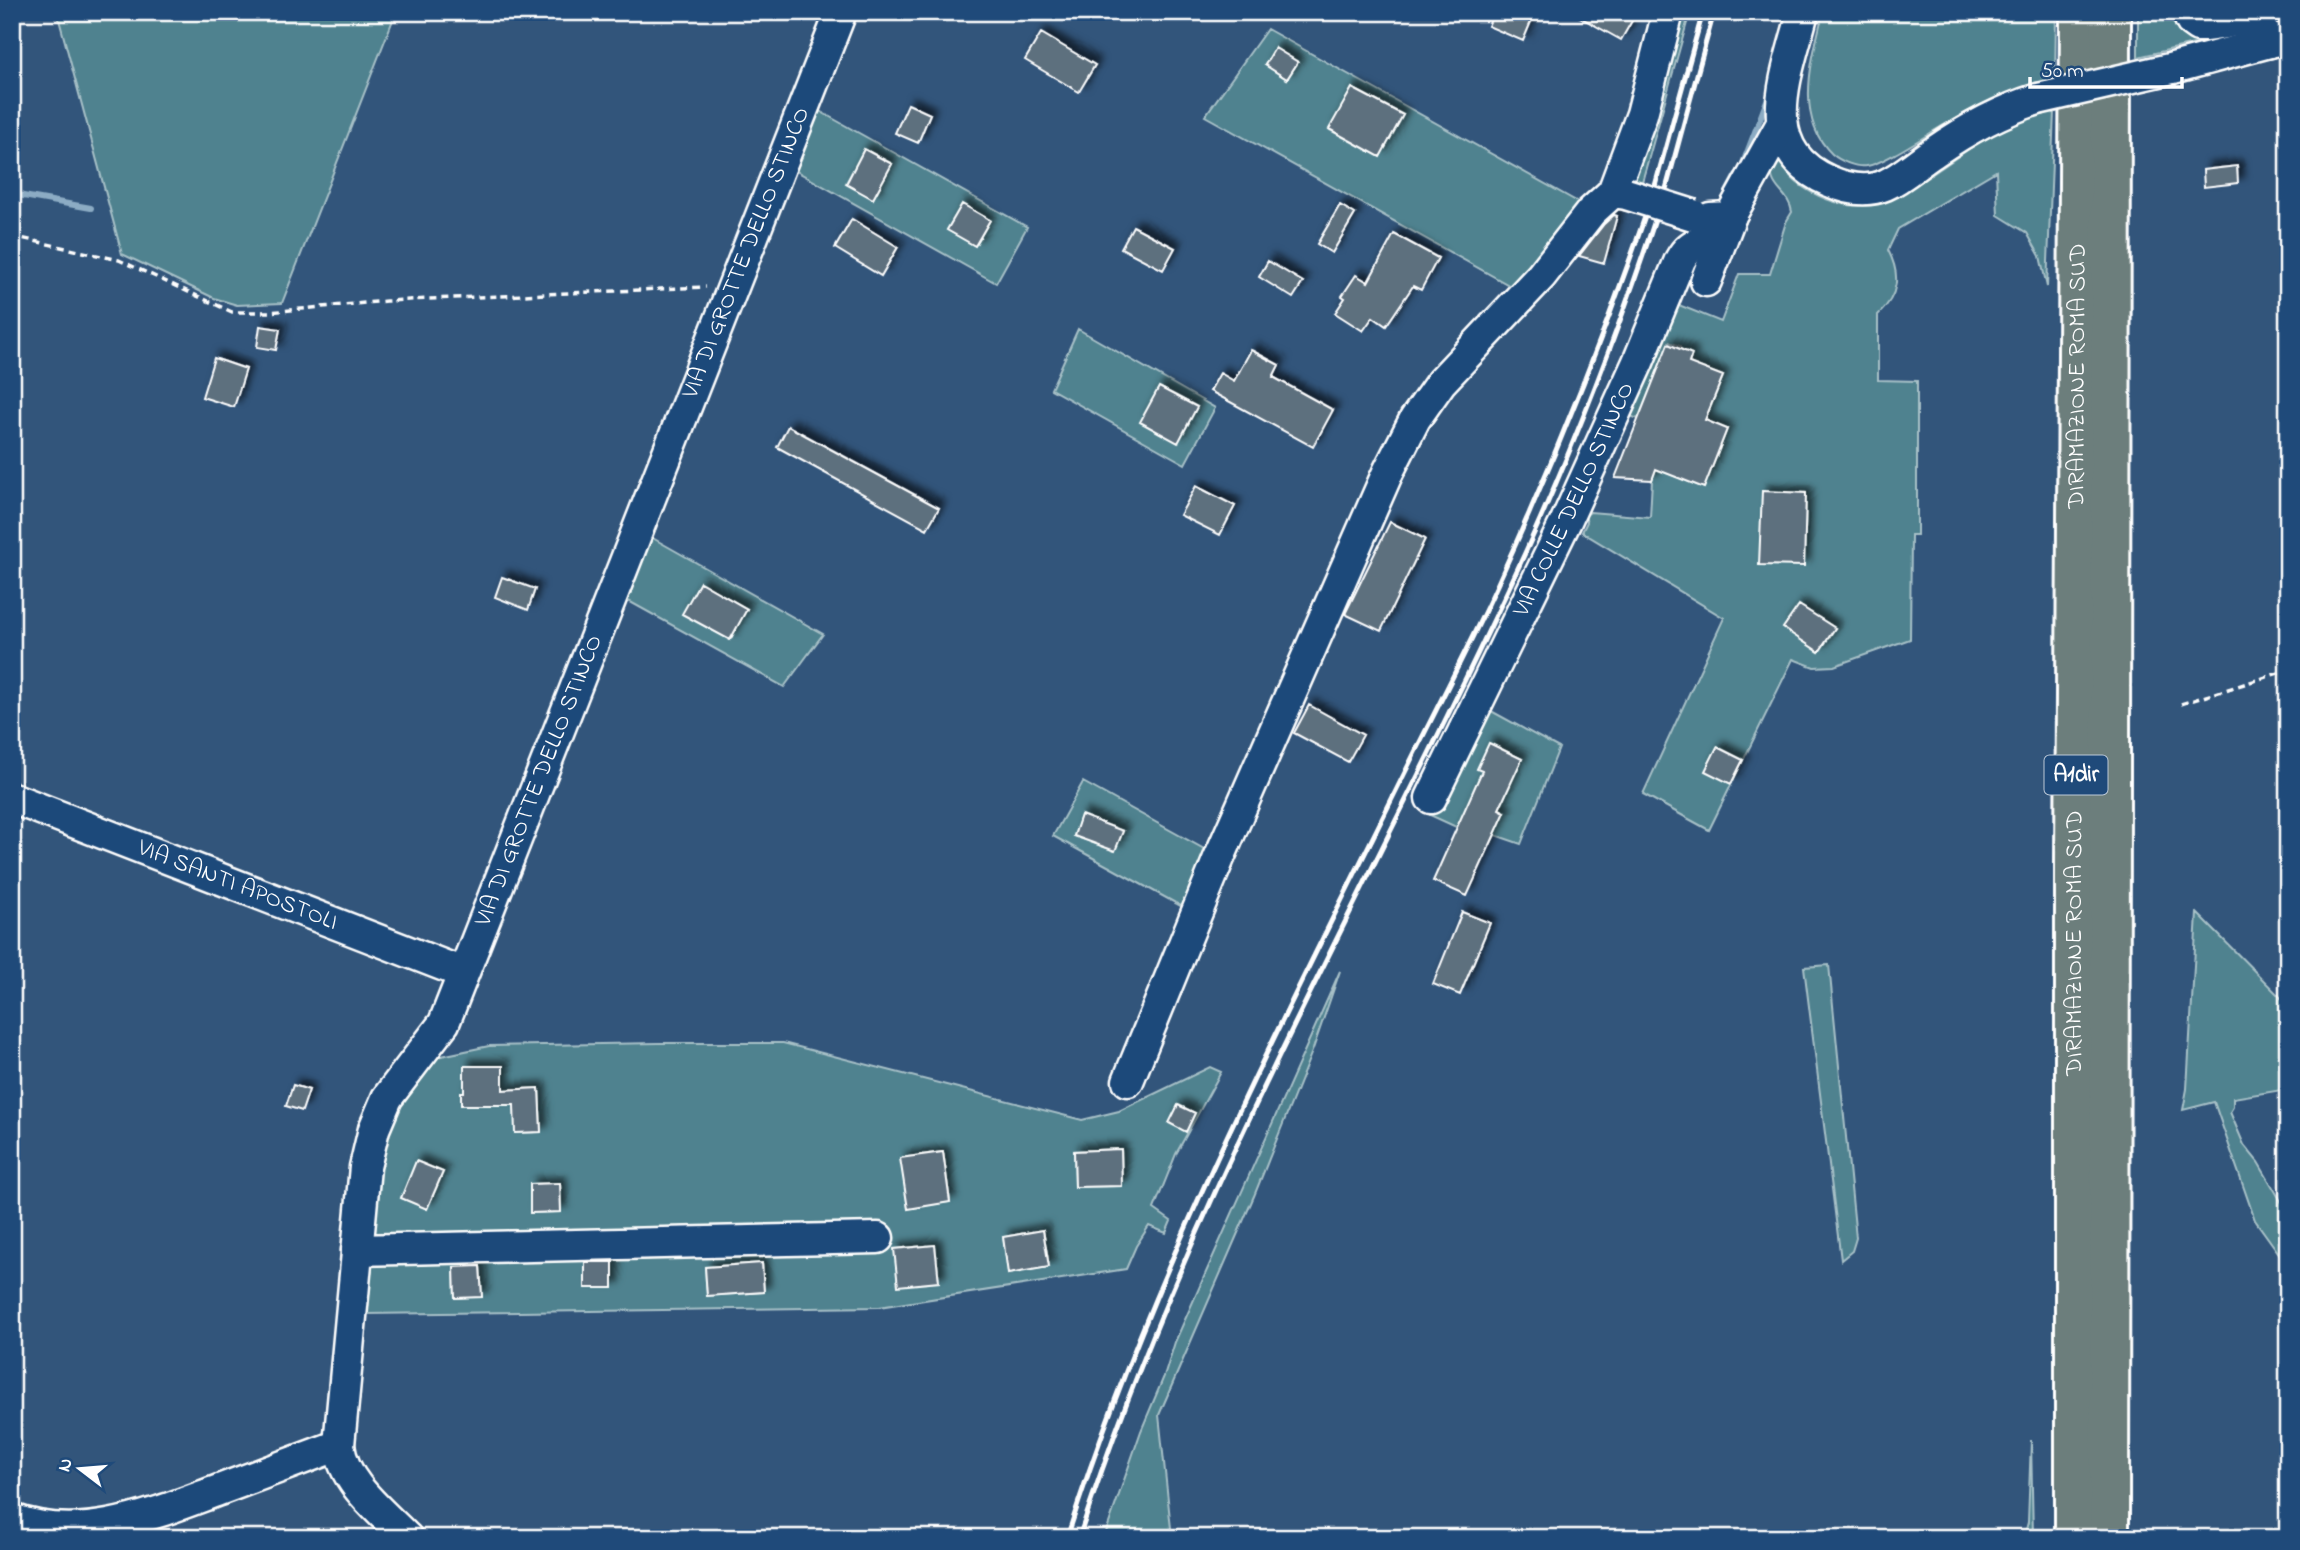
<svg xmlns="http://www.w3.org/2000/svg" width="2300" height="1550" viewBox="0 0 2300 1550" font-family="'Indie Flower',sans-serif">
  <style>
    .green { fill: #4f828f; stroke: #a7c0c7; stroke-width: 2; fill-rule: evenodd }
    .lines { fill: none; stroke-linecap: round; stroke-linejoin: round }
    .stream { stroke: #8cacc4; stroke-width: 6 }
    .building { fill: #5d6f7e; stroke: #fff; stroke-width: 2; filter: url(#shadow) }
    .minor-casing { stroke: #fff; stroke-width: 35 }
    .highway-casing { stroke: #fff; stroke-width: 44 }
    .path { stroke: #fff; stroke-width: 3.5; stroke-dasharray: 7 5; stroke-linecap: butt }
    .minor { stroke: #1f4a7a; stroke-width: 30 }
    .highway { stroke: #6c7e7c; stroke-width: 38 }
    .rail { stroke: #fff; stroke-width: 5 }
    .minor-bridge-casing { stroke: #fff; stroke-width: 35; stroke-linecap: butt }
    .minor-bridge { stroke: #1f4a7a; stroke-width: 30 }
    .labels { text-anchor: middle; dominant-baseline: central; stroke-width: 5; stroke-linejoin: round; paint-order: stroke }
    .shield { fill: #1f4a7a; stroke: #bcc9d7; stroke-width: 2 }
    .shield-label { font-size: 23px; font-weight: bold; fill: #fff }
    .street-label { font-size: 24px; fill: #fff; stroke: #1f4a7a }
  </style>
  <defs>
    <filter id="shadow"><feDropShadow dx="6" dy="-6" stdDeviation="3.5" flood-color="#0009"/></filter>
  </defs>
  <rect width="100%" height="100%" fill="#32557b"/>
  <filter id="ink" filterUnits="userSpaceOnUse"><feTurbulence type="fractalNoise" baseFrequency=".0143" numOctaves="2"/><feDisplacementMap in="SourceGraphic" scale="14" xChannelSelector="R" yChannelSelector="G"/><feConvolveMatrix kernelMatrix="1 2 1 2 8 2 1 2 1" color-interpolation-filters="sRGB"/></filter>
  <g filter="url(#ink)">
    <path class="green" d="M 57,12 L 396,12 L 282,303 L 237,305 L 214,298 L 122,254 Z
      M 1677,12 L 1690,12 L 1640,189 L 1627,189 Z
      M 1823,12 L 2056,12 L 2055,82 C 2040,86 2024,89 2008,94 C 1988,100 1969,111 1951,121 C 1932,131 1884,164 1867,166 C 1856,168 1840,161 1832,154 C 1793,117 1813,57 1823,12 Z
      M 2138,12 L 2288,12 L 2288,22 L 2138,57 Z
      M 1267,29 L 1585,206 L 1516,289 L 1205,116 ZM 1275,48 L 1297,62 L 1287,79 L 1265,65 ZM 1352,88 L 1402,115 L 1380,157 L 1330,130 Z
      M 814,108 L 1027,227 L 996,283 L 791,168 ZM 864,149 L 892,164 L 873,199 L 846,183 ZM 962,204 L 990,220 L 975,246 L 947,230 Z
      M 2054,111 L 2047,287 L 2040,256 L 2027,233 L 1998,215 L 1996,171 L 1898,229 L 1888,250 C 1901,275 1899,295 1878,315 L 1878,380 L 1917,381 L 1917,535 L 1911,535 L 1910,639 L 1834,666 L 1814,667 L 1793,659 L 1709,830 L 1643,794 L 1724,618 L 1582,532 L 1587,522 L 1585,516 L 1590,512 L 1650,517 L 1652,480 L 1656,469 L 1704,488 L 1727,429 L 1693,416 L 1722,376 L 1689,363 L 1680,349 L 1680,346 L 1669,342 L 1638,419 L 1625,414 L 1669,301 L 1721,322 L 1739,274 L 1770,274 L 1786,222 L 1792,212 C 1788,188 1764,190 1774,158 L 1780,160 C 1786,175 1799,186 1813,193 C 1829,202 1851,208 1870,205 C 1889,203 1907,190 1923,180 C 1951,162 1979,140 2008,125 C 2023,117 2038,114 2054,111 Z
      M 1078,329 L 1215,408 L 1185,464 L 1051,389 ZM 1159,388 L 1178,442 L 1141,422 Z
      M 649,536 L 823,634 L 784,687 L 623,598 ZM 700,582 L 747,609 L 730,640 L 683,614 Z
      M 1482,706 L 1559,748 L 1521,844 L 1495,835 L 1491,843 L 1430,815 Z
      M 1083,782 L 1213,854 L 1190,911 L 1053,836 ZM 1081,816 L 1115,851 L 1074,836 Z
      M 2197,913 L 2288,1005 L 2288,1089 L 2233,1098 L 2233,1107 L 2230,1112 L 2244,1145 L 2258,1162 L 2288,1213 L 2288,1266 L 2255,1220 L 2214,1102 L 2183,1110 L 2187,1089 Z
      M 1829,965 L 1856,1238 L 1852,1251 L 1841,1260 L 1804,967 Z
      M 1340,971 L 1313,1049 L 1254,1196 L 1159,1415 L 1172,1538 L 1104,1538 L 1141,1431 L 1165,1374 L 1175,1342 Z
      M 659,1043 L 783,1043 L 1082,1120 L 1119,1111 L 1210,1067 L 1221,1072 L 1176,1154 L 1154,1209 L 1171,1221 L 1166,1233 L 1149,1226 L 1136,1246 L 1126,1269 L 879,1307 L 366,1314 L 375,1179 L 395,1109 L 432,1058 L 489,1046 ZM 539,1088 L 541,1132 L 516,1133 L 513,1089 ZM 1120,1149 L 1121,1186 L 1075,1187 L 1074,1151 ZM 943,1152 L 950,1202 L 908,1208 L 901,1158 ZM 416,1162 L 442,1173 L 427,1209 L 401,1198 ZM 530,1184 L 560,1184 L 561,1212 L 531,1213 ZM 1043,1230 L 1049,1267 L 1009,1273 L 1003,1237 ZM 585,1257 L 613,1257 L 613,1288 L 585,1288 ZM 762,1263 L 764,1292 L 707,1296 L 705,1268 ZM 480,1266 L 482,1296 L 455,1298 L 454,1267 Z
      M 2031,1440 L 2033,1538 L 2024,1538 L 2028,1522 Z"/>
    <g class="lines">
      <path class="stream" d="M 1743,163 L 1769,95
        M 1727,192 L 1736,175
        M 12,194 L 91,208"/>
    </g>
    <path class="building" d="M 1494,12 L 1535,12 L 1523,41 L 1488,26 Z
      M 1571,12 L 1637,12 L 1621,40 Z
      M 1041,33 L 1095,65 L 1079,92 L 1025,60 Z
      M 1275,48 L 1298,62 L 1287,79 L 1265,65 Z
      M 1352,88 L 1403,115 L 1380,157 L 1329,129 Z
      M 908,104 L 930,114 L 918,143 L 895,133 Z
      M 864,149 L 892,164 L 873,199 L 846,184 Z
      M 2237,166 L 2238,183 L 2204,187 L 2203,170 Z
      M 962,204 L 990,220 L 975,246 L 947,230 Z
      M 1340,205 L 1355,214 L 1332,253 L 1317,244 Z
      M 1614,215 L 1617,216 L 1604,263 L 1579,256 L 1604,224 Z
      M 852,219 L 898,247 L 881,276 L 835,248 Z
      M 1133,226 L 1175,248 L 1163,270 L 1121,248 Z
      M 1394,234 L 1438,258 L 1421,290 L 1413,286 L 1386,326 L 1373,317 L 1363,331 L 1335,313 L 1345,298 L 1342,296 L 1356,275 L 1368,282 Z
      M 1268,261 L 1303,282 L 1293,298 L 1259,277 Z
      M 260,326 L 280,329 L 276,350 L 257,347 Z
      M 1668,344 L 1692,354 L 1689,363 L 1723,376 L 1705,420 L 1727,429 L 1704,488 L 1656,469 L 1652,480 L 1615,478 Z
      M 1251,350 L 1279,365 L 1273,377 L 1333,410 L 1313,447 L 1210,391 L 1220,373 L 1234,381 Z
      M 214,358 L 246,369 L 234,407 L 202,397 Z
      M 1159,387 L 1197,407 L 1178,443 L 1140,422 Z
      M 788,426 L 939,508 L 927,529 L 777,447 Z
      M 1196,486 L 1235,506 L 1220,535 L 1180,515 Z
      M 1762,491 L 1806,493 L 1804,566 L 1759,565 Z
      M 1390,522 L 1425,539 L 1381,631 L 1345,614 Z
      M 502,577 L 535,589 L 528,610 L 495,597 Z
      M 700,582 L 747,609 L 730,640 L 682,614 Z
      M 1799,605 L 1835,628 L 1819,652 L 1783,628 Z
      M 1309,705 L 1363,735 L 1348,762 L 1294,733 Z
      M 1489,743 L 1522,759 L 1499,809 L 1505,812 L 1467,896 L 1433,881 L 1482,771 L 1477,769 Z
      M 1717,747 L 1743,760 L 1731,784 L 1705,771 Z
      M 1081,815 L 1123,831 L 1115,851 L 1074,836 Z
      M 1462,912 L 1490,923 L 1460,995 L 1433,984 Z
      M 464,1066 L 503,1066 L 503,1090 L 539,1088 L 541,1132 L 515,1133 L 514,1105 L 461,1105 L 461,1092 L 464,1092 Z
      M 293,1085 L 309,1090 L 302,1111 L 286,1106 Z
      M 1178,1105 L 1195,1113 L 1186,1132 L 1169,1123 Z
      M 1121,1149 L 1122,1186 L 1075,1187 L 1074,1151 Z
      M 943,1152 L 950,1202 L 908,1209 L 900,1158 Z
      M 416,1161 L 443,1172 L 427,1209 L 401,1198 Z
      M 560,1183 L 561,1212 L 530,1213 L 530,1184 Z
      M 1043,1230 L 1049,1267 L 1008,1274 L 1003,1237 Z
      M 935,1245 L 939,1282 L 898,1286 L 894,1249 Z
      M 585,1262 L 613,1262 L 613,1288 L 585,1288 Z
      M 762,1263 L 764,1292 L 707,1296 L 705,1267 Z
      M 480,1266 L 482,1297 L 455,1298 L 454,1267 Z"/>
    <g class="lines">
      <defs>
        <g id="minor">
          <path d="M 1803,12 C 1788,73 1753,148 1829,181 C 1847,189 1866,193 1885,185 C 1903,177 1918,162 1934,152 C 1967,129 2000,111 2038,99"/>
          <path d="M 2188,14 L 2191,21 L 2198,26 C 2227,28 2252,5 2270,42"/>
          <path d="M 2173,68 L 2288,37"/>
          <path d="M 1613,192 L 1642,114 L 1668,12"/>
          <path d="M 1710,218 L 1730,217 L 1781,125"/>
          <path d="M 1706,281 L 1730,218"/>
          <path id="s1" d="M 12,798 L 463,973"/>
          <path id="s2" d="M 1431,798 L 1566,521 L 1638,362 L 1680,260 C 1690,242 1698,245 1712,234 C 1718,229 1724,223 1730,217"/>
          <path d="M 1128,1081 L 1219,858 L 1388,472 L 1415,419 L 1441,382 L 1541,276 L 1591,212 L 1613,192 L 1626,194"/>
          <path d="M 357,1250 L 878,1238"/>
          <path d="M 12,1519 C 82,1545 153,1514 219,1490 C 259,1475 299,1460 339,1445"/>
          <path id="s3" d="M 407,1538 C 382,1512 343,1483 339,1445 L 365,1167 L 374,1129 L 387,1098 L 444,1023 L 841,12"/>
        </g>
        <g id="highway">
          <path id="s4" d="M 2075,1538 L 2075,865 L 2080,12"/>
          <path d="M 2109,1538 L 2111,12"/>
        </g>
      </defs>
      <use href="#minor" class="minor-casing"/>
      <use href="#highway" class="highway-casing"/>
      <path class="path" d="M 12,236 L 119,260 L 232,312 L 269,312 L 386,301 L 706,287
        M 2181,704 L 2288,670"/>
      <use href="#minor" class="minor"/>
      <use href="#highway" class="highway"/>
      <path class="rail" d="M 1655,186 L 1703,12
        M 1666,189 L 1714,12
        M 1067,1538 C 1154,1262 1291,1005 1418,746 C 1445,692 1473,638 1498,583 C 1554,461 1603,338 1647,211
        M 1079,1538 C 1190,1193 1375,881 1525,553 C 1576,442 1619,329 1657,214"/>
      <defs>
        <path id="minor-bridge" d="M 2038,99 L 2173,68
          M 1626,194 L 1693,215"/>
      </defs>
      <use href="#minor-bridge" class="minor-bridge-casing"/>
      <use href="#minor-bridge" class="minor-bridge"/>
    </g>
  </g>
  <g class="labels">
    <rect class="shield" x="2044.5" y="755.5" width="63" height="39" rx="5"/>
    <g class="shield-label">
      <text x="2076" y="775">A1dir</text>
    </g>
    <g class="street-label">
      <text stroke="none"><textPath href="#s3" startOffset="1391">VIA DI GROTTE DELLO STINCO</textPath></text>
      <text stroke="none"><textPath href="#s4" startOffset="1162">DIRAMAZIONE ROMA SUD</textPath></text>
      <text stroke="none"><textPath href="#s2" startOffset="331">VIA COLLE DELLO STINCO</textPath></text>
      <text stroke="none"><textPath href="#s3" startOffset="824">VIA DI GROTTE DELLO STINCO</textPath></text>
      <text stroke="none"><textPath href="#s1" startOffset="242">VIA SANTI APOSTOLI</textPath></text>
      <text stroke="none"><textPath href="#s4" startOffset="595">DIRAMAZIONE ROMA SUD</textPath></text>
    </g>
  </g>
  <rect width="2300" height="1550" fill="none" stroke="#1f4a7a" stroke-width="42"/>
  <rect x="21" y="21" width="2258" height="1508" fill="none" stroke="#fff" stroke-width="2.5" filter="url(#ink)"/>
  <g transform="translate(80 1469) rotate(286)" stroke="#1f4a7a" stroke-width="5" paint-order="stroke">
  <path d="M0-5L12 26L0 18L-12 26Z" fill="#ffffff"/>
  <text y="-10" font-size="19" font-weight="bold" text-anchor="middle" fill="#ffffff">N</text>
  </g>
  <path d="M2030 77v10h152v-10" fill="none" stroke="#ffffff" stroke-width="3.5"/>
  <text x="2041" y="77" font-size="21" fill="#ffffff" stroke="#1f4a7a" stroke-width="5" paint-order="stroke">50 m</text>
</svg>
